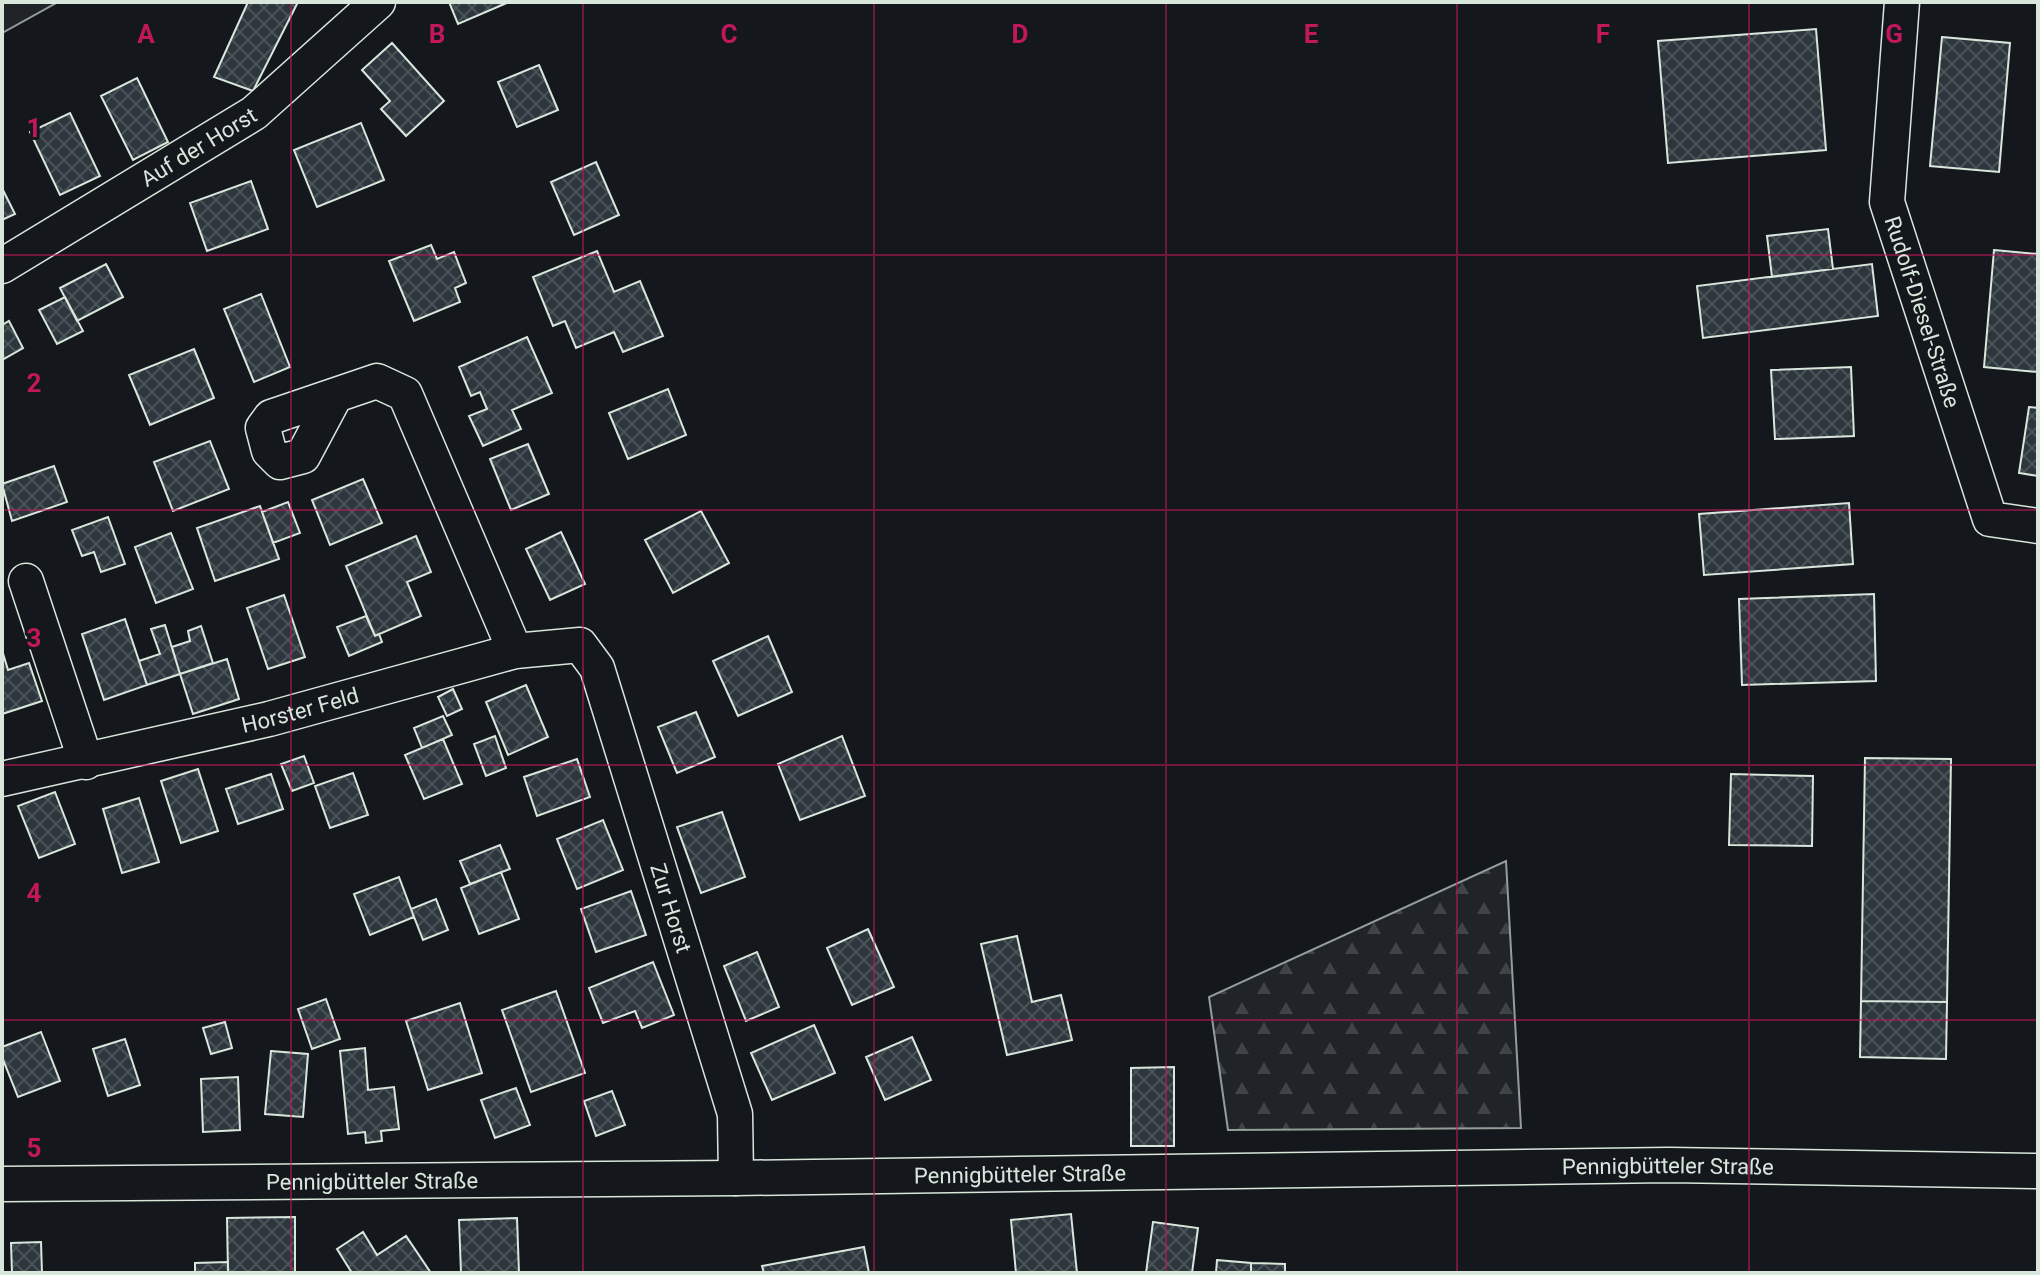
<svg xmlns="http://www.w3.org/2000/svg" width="2040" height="1275" viewBox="0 0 2040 1275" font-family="Roboto,sans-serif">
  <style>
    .green { fill: #202428; stroke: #939e99; stroke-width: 2 }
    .forest { fill: url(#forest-firs); stroke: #939e99; stroke-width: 2 }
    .building { fill: url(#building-cross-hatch); stroke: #d8e6dc; stroke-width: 2 }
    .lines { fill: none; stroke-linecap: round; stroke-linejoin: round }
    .minor-casing { stroke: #d8e6dc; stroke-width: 37 }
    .minor { stroke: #14181c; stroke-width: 34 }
    .grid { fill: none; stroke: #c2185b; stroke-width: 2; stroke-opacity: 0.55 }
    .labels { text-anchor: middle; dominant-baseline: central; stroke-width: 6; stroke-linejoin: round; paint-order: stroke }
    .street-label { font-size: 22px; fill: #d8e6dc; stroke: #14181c }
    .grid-label { font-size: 26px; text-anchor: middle; font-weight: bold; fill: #c2185b; stroke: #14181c; stroke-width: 6; stroke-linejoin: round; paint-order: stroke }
  </style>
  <defs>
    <pattern id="forest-firs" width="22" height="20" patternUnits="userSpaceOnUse" patternTransform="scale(2)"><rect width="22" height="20" fill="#202428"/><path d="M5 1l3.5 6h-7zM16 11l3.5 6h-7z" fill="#404447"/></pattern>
    <pattern id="building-cross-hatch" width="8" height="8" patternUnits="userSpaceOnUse" patternTransform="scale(2)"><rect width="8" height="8" fill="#2c363c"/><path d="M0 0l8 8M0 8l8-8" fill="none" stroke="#4a5358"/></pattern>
  </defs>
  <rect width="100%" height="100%" fill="#14181c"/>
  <path class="green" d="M 2,2 L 58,2 L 2,33 Z"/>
  <path class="forest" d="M 1506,861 L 1521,1128 L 1228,1130 L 1209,997 Z"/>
  <path class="building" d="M 248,2 L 298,2 L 253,91 L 214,77 Z
    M 449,2 L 509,2 L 458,24 Z
    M 1816,29 L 1826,150 L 1668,163 L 1658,41 Z
    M 1942,37 L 2010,43 L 1999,172 L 1930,166 Z
    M 392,43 L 444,101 L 406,136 L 381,109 L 390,101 L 362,70 Z
    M 539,65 L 558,110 L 517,127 L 498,82 Z
    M 137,78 L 168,142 L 133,160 L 101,96 Z
    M 70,113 L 100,176 L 60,195 L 30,132 Z
    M 361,123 L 384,180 L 317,207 L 294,150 Z
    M 596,162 L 619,215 L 574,235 L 551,182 Z
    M 251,181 L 268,229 L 207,251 L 190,203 Z
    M 2,188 L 15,214 L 2,220 Z
    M 1828,229 L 1833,269 L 1772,277 L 1767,236 Z
    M 431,245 L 437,259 L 454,252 L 466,283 L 455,288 L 460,302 L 414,321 L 389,261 Z
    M 1994,250 L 2038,254 L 2038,372 L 1984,367 Z
    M 597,251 L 614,292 L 640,281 L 663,336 L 623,352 L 614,332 L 576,348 L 565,321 L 553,326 L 533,277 Z
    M 106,264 L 123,297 L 77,321 L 60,288 Z
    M 1872,264 L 1878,316 L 1703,338 L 1697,286 Z
    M 261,294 L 290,367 L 254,382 L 224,309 Z
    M 65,297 L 83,331 L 57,344 L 39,310 Z
    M 9,321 L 23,348 L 2,360 L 2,325 Z
    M 527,337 L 552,393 L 512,410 L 521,429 L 483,446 L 469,416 L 487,409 L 480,392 L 471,396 L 459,367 Z
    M 194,349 L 214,398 L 150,425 L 129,375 Z
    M 1851,367 L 1854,436 L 1775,439 L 1771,370 Z
    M 668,389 L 686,435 L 628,459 L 609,413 Z
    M 2029,407 L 2038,408 L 2038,476 L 2019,473 Z
    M 210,441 L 229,489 L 173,511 L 154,462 Z
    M 528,444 L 549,494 L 511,510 L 490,459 Z
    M 54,466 L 67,502 L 12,521 L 2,484 Z
    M 363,479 L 382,523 L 330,545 L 312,500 Z
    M 288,502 L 300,533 L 273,543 L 262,512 Z
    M 1849,503 L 1853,564 L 1704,575 L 1699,514 Z
    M 260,506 L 279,559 L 215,581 L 197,528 Z
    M 701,511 L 729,563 L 673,593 L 645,540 Z
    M 108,517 L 125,564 L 101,572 L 94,552 L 82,556 L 72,530 Z
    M 561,532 L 585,584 L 550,600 L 526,549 Z
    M 171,533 L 193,589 L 156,603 L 135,547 Z
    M 416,536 L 431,572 L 407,582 L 421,616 L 375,636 L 346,566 Z
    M 1874,594 L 1876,681 L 1742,685 L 1739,599 Z
    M 284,595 L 305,657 L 268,669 L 247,608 Z
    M 366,616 L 375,636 L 379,634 L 382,642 L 349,656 L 337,627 Z
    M 125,619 L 147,685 L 104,700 L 82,634 Z
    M 165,625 L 180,674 L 147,685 L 139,661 L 160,654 L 151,629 Z
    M 201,626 L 213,663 L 180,674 L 172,647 L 190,641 L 188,631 Z
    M 768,636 L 792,692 L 738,716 L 713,661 Z
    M 2,650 L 8,670 L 29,663 L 42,701 L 2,714 Z
    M 227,659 L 239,699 L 193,714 L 180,674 Z
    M 526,685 L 548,737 L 508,755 L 486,702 Z
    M 453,689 L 462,709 L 447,716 L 438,697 Z
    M 696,712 L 715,757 L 677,773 L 658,727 Z
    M 443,716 L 452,735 L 422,748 L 414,728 Z
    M 495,736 L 506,768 L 486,776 L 474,744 Z
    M 842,736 L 865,796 L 800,820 L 778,764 Z
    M 443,739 L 462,784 L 424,799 L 405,755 Z
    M 304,756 L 314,783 L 292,791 L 281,764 Z
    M 1865,758 L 1951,759 L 1947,1002 L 1861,1001 Z
    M 577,759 L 590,797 L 537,816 L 524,777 Z
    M 198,769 L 218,831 L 181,843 L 161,781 Z
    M 353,773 L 368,815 L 330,828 L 315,786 Z
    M 271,774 L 283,809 L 238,824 L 226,789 Z
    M 1731,774 L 1813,776 L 1812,846 L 1729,845 Z
    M 55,792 L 75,844 L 39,858 L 18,806 Z
    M 139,798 L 159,862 L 122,873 L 103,809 Z
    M 722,812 L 745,877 L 701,893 L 677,827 Z
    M 603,820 L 623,870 L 577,889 L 557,839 Z
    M 500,845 L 510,869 L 470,884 L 460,861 Z
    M 501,872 L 519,919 L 479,934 L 461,888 Z
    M 399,877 L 414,917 L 370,935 L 354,894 Z
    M 631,891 L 646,935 L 596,952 L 581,909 Z
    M 436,899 L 448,930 L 423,940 L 411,909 Z
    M 868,929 L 894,987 L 852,1005 L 827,948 Z
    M 1017,936 L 1032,1002 L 1061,995 L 1072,1040 L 1007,1055 L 981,944 Z
    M 757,952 L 779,1007 L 746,1021 L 724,966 Z
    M 653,962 L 674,1015 L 642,1028 L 635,1011 L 603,1023 L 589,988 Z
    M 556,991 L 585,1073 L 531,1092 L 502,1010 Z
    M 326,999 L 340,1039 L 312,1049 L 298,1009 Z
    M 1861,1001 L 1947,1002 L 1946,1059 L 1860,1057 Z
    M 460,1003 L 482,1073 L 428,1090 L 406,1021 Z
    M 225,1022 L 232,1048 L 211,1054 L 203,1028 Z
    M 814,1025 L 835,1073 L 772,1100 L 751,1053 Z
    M 41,1032 L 60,1081 L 18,1097 L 2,1057 L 2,1047 Z
    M 912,1037 L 931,1080 L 885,1100 L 866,1057 Z
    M 125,1039 L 140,1085 L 108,1096 L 93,1049 Z
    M 365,1048 L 368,1090 L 394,1087 L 399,1129 L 381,1131 L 382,1141 L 366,1143 L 365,1132 L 348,1134 L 340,1051 Z
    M 271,1051 L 308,1054 L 303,1117 L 265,1114 Z
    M 1174,1067 L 1174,1146 L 1131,1146 L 1131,1068 Z
    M 238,1077 L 240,1130 L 203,1132 L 201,1079 Z
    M 516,1088 L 530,1125 L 495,1138 L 481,1100 Z
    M 612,1091 L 625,1125 L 596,1136 L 584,1101 Z
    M 1071,1214 L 1077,1273 L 1016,1273 L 1011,1220 Z
    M 295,1217 L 295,1273 L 228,1273 L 227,1218 Z
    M 517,1218 L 519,1273 L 461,1273 L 459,1220 Z
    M 1153,1222 L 1198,1228 L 1192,1273 L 1146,1273 Z
    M 363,1232 L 377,1255 L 406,1236 L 431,1273 L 352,1273 L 337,1249 Z
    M 41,1242 L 42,1273 L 12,1273 L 11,1243 Z
    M 864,1247 L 869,1273 L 764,1273 L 762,1266 Z
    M 1217,1260 L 1251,1263 L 1251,1273 L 1216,1273 Z
    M 228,1262 L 228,1273 L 195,1273 L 195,1263 Z
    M 1251,1263 L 1285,1264 L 1285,1273 L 1251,1273 Z"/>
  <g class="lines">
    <defs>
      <g id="minor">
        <path id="s1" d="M 1902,2 L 1887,202 L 1990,519 L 2038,526"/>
        <path id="s2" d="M 2,266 L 254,113 L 378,2"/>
        <path d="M 335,396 L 303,456 L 280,462 L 269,451 L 263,428 L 271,417 L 377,381 L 405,394 L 515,651"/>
        <path d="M 26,581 L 86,762"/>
        <path id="s3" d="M 2,779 L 269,719 L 515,651 L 580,645 L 597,668 L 735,1114 L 736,1178"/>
        <path id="s4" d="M 2,1184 L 736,1178 L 1669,1165 L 2038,1171"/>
      </g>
    </defs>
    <use href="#minor" class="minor-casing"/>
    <use href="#minor" class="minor"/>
  </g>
  <path class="grid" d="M 291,2 L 291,1273M 583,2 L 583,1273M 874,2 L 874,1273M 1166,2 L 1166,1273M 1457,2 L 1457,1273M 1749,2 L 1749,1273M 2,255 L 2038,255M 2,510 L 2038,510M 2,765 L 2038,765M 2,1020 L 2038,1020"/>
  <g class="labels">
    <g class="street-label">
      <text stroke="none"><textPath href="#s2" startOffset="230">Auf der Horst</textPath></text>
      <text stroke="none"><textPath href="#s1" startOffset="316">Rudolf-Diesel-Straße</textPath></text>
      <text stroke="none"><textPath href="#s3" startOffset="306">Horster Feld</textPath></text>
      <text stroke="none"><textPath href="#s3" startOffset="874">Zur Horst</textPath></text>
      <text stroke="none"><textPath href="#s4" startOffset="1666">Pennigbütteler Straße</textPath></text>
      <text stroke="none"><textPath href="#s4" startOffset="1018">Pennigbütteler Straße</textPath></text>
      <text stroke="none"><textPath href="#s4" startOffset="370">Pennigbütteler Straße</textPath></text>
    </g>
  </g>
  <g class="grid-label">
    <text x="146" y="43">A</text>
    <text x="437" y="43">B</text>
    <text x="729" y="43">C</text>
    <text x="1020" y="43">D</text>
    <text x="1311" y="43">E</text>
    <text x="1603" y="43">F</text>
    <text x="1894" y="43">G</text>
    <text x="34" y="137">1</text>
    <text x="34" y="392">2</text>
    <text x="34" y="647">3</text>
    <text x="34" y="902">4</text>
    <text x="34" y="1157">5</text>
  </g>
  <rect width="2040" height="1275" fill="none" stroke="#d8e6dc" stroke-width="8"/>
</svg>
